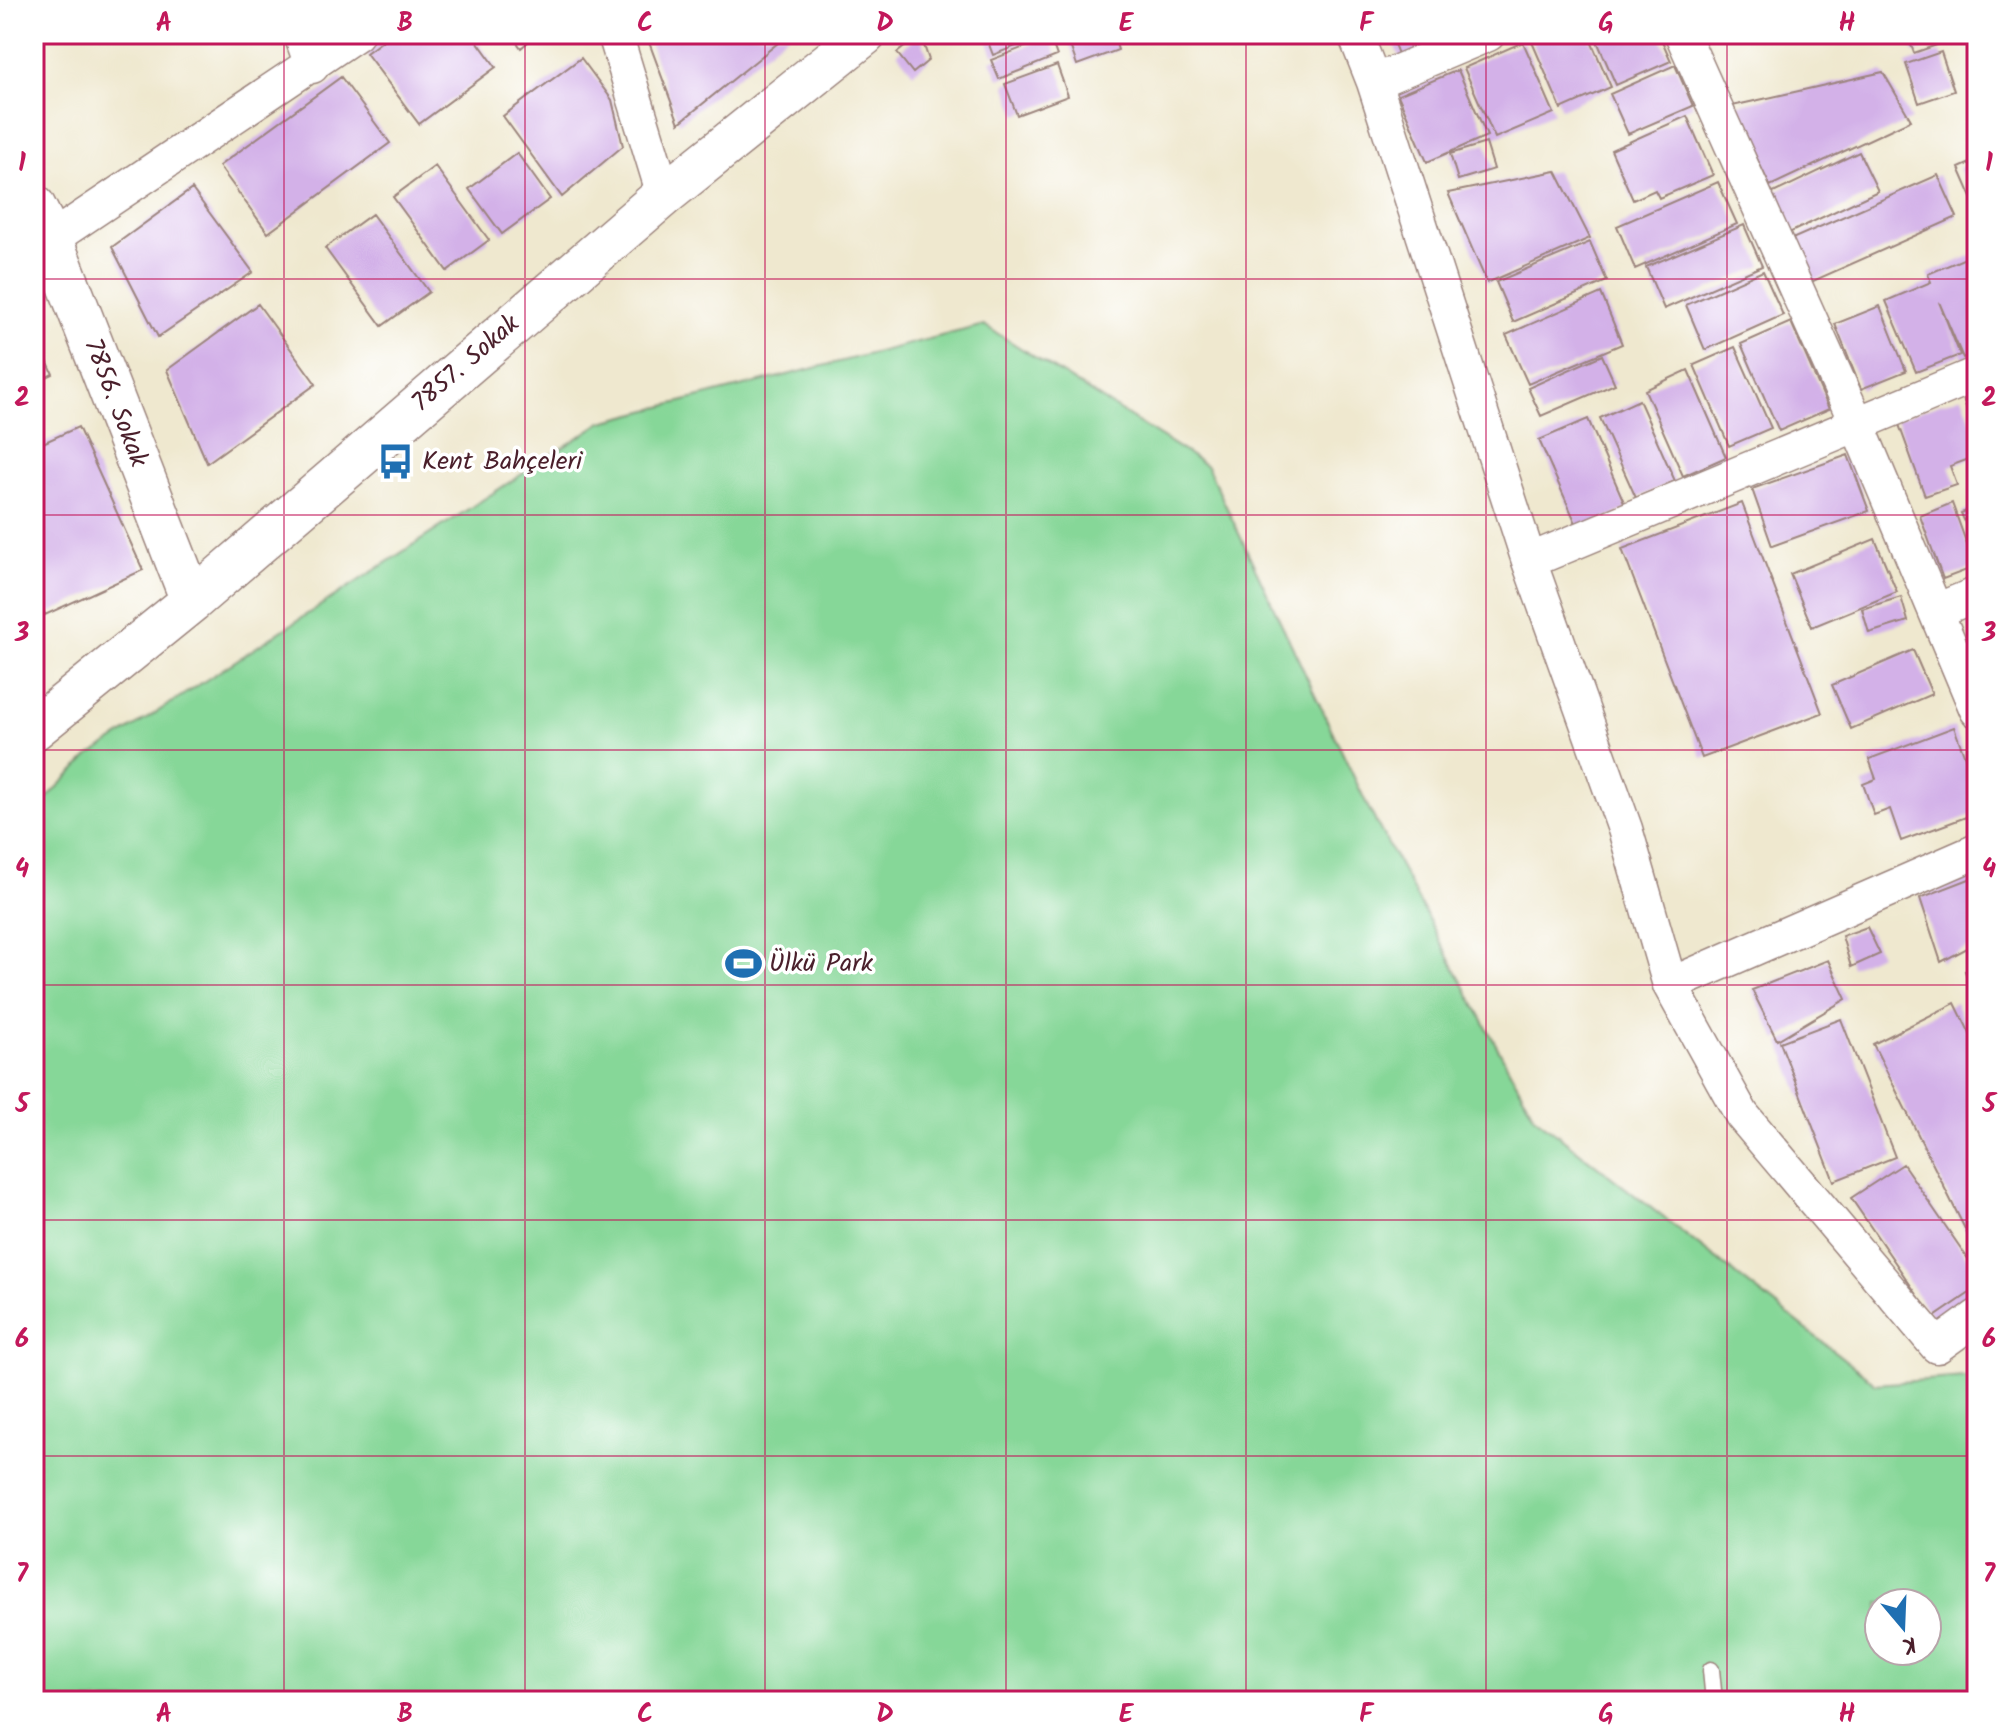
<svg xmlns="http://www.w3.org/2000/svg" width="2011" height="1735" viewBox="0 0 2011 1735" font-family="Kalam,sans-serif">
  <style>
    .green { fill: #86d798; stroke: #687b62; stroke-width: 2; fill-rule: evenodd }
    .building { fill: #d3b1e8 }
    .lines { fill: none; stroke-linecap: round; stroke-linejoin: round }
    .service-casing { stroke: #9c847d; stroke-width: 19 }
    .minor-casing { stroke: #9c847d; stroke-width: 37 }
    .tertiary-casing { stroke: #9c847d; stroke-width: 45 }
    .service { stroke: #fff; stroke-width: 16 }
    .minor { stroke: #fff; stroke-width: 34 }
    .tertiary { stroke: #fff; stroke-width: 42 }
    .grid { fill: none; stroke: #c2185b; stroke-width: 2; stroke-opacity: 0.55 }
    .labels { text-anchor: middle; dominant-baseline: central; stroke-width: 7; stroke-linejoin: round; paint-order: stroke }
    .street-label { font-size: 26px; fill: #4a1f2b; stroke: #fff }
    .poi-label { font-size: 26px; fill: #4a1f2b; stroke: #fff; text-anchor: start }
    .neatline { fill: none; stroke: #c2185b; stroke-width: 3 }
    .grid-label { font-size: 26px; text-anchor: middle; font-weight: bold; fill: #c2185b }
  </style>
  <rect width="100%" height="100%" fill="#fff"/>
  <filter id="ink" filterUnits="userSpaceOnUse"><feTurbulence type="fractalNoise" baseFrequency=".0125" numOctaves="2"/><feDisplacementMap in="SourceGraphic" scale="16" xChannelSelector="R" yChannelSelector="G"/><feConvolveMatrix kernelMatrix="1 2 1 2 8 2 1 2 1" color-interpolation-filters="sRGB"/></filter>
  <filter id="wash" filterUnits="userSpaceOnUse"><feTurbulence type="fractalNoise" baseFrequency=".006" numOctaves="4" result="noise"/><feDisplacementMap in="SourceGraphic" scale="32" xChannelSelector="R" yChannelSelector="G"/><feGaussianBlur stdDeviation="1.8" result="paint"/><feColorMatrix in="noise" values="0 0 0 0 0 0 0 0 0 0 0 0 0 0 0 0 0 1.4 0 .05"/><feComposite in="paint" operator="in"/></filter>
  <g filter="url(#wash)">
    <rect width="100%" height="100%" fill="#efe8cf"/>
    <path class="green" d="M 984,325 L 1207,466 L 1369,809 L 1535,1117 L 1876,1384 L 1977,1376 L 1977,1701 L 34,1701 L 34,811 L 88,757 L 602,422 ZM 1879,1603 L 1927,1603 L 1927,1651 L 1879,1651 Z"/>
    <g id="blocks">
      <path class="building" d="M 392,34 L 472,34 L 496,67 L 419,124 L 366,53 Z
        M 511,34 L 537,34 L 521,48 Z
        M 646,34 L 789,34 L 679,123 Z
        M 920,34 L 929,60 L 913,73 L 897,53 Z
        M 985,34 L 1047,34 L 993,55 Z
        M 1066,34 L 1113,34 L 1118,50 L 1077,65 Z
        M 1390,34 L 1466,34 L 1400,59 Z
        M 1550,34 L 1588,34 L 1611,87 L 1561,109 L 1532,42 Z
        M 1594,34 L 1659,34 L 1671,61 L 1616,85 Z
        M 1907,34 L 1968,34 L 1914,53 Z
        M 1050,37 L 1057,56 L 999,79 L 991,60 Z
        M 1523,42 L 1554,113 L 1495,138 L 1464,68 Z
        M 1941,52 L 1954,91 L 1919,103 L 1906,64 Z
        M 581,58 L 612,100 L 623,146 L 562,197 L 503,116 Z
        M 1057,65 L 1068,96 L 1017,115 L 1005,84 Z
        M 1675,65 L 1693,106 L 1628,134 L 1610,94 Z
        M 1458,70 L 1487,136 L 1427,162 L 1398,95 Z
        M 1883,72 L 1911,120 L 1770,186 L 1732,106 Z
        M 341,77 L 390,143 L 268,233 L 219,166 Z
        M 1687,116 L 1713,175 L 1659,198 L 1655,190 L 1633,200 L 1611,150 Z
        M 1486,143 L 1494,169 L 1458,180 L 1450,154 Z
        M 1859,152 L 1878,191 L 1787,234 L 1769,195 Z
        M 517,153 L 550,199 L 502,234 L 469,189 Z
        M 1977,160 L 1977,198 L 1973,200 L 1959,168 Z
        M 435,166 L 489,240 L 447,271 L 393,197 Z
        M 1556,171 L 1590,238 L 1487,283 L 1448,193 Z
        M 1938,175 L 1957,217 L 1811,282 L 1792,239 Z
        M 1718,182 L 1737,224 L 1635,269 L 1617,226 Z
        M 192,189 L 253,272 L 158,337 L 112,247 Z
        M 372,214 L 429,292 L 382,326 L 325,248 Z
        M 1744,225 L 1762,266 L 1664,309 L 1646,267 Z
        M 1590,242 L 1607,281 L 1513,322 L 1496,282 Z
        M 1977,253 L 1977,352 L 1963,358 L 1939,302 L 1960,355 L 1916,372 L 1886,301 L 1931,282 L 1928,274 Z
        M 1763,271 L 1783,315 L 1705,350 L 1686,305 Z
        M 1601,293 L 1622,344 L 1528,384 L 1506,335 Z
        M 258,304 L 316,384 L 207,463 L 167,370 Z
        M 1880,306 L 1906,371 L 1861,389 L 1835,324 Z
        M 1791,322 L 1829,409 L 1779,431 L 1741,344 Z
        M 34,333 L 53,374 L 34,383 Z
        M 1735,347 L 1771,428 L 1729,446 L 1694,365 Z
        M 1602,355 L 1615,384 L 1541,416 L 1528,388 Z
        M 1688,370 L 1726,457 L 1683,476 L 1645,390 Z
        M 1962,396 L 1977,436 L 1977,456 L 1950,466 L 1957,485 L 1925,496 L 1897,419 Z
        M 1639,400 L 1675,481 L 1636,498 L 1600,418 Z
        M 1588,419 L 1627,509 L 1579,530 L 1539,440 Z
        M 78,427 L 143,570 L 45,615 L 34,590 L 34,447 Z
        M 1848,455 L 1869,511 L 1772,546 L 1752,489 Z
        M 1742,503 L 1822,713 L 1702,758 L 1622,549 Z
        M 1952,503 L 1975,567 L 1943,579 L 1920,516 Z
        M 1977,507 L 1977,550 L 1961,513 Z
        M 1875,539 L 1897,592 L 1812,627 L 1790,574 Z
        M 1901,597 L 1908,621 L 1869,633 L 1862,609 Z
        M 1977,609 L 1977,650 L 1976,650 L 1965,613 Z
        M 1913,650 L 1932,694 L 1851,729 L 1832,685 Z
        M 1954,727 L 1977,790 L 1977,813 L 1901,841 L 1890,809 L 1874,815 L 1863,784 L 1876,779 L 1869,759 Z
        M 1977,876 L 1977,943 L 1941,962 L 1920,898 Z
        M 1867,927 L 1880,954 L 1851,967 L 1842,936 Z
        M 1828,960 L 1846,999 L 1777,1040 L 1752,990 Z
        M 1977,967 L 1977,1006 L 1976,1006 L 1965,971 Z
        M 1955,1003 L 1977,1048 L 1977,1253 L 1873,1044 Z
        M 1841,1019 L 1895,1157 L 1834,1181 L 1780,1042 Z
        M 1903,1164 L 1977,1272 L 1977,1288 L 1933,1318 L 1851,1198 Z"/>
    </g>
  </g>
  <g filter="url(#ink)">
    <use href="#blocks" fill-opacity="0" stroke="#9c847d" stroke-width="2"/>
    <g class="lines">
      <defs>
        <path id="service" d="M 1711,1670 L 1714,1701"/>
        <path id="minor" d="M 301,34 L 312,66
          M 615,34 L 664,195
          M 1355,34 L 1374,82 L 1529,561 L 1625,829 L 1670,985 L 1742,1115 L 1937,1346 L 1977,1317
          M 1682,34 L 1857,424 L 1977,710
          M 1374,82 L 1488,34
          M 51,239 L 356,34
          M 1529,561 L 1977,374
          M 1936,611 L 1977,594
          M 1670,985 L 1977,851"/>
        <path id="tertiary" d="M 34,206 L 51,239 L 192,601
          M 34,729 L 192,601 L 664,195 L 865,34"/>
      </defs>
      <use href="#service" class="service-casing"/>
      <use href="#minor" class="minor-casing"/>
      <use href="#tertiary" class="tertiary-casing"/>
      <use href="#service" class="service"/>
      <use href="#minor" class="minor"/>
      <use href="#tertiary" class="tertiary"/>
    </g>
  </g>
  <path class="grid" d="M 284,34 L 284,1701M 525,34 L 525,1701M 765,34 L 765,1701M 1006,34 L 1006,1701M 1246,34 L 1246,1701M 1486,34 L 1486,1701M 1727,34 L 1727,1701M 34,279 L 1977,279M 34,515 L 1977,515M 34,750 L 1977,750M 34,985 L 1977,985M 34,1220 L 1977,1220M 34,1456 L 1977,1456"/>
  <defs>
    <symbol id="bus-bare" viewBox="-9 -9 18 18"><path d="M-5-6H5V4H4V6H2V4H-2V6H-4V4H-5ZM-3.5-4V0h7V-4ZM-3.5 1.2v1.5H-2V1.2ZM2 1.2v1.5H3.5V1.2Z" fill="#1f6fb2" stroke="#fff" stroke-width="2.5" paint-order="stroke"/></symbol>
    <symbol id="stadium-bare" viewBox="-9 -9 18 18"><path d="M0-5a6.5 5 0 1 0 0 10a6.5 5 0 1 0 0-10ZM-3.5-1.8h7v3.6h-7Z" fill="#1f6fb2" stroke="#fff" stroke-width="2.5" paint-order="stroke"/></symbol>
  </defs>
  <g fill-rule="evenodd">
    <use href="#bus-bare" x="370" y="436" width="51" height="51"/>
    <use href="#stadium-bare" x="718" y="938" width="51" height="51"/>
  </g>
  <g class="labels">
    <g class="street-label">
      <text transform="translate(466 364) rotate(-41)">7857. Sokak</text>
      <text transform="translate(115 403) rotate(69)">7856. Sokak</text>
    </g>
    <g class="poi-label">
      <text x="422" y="462">Kent Bahçeleri</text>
      <text x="769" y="964">Ülkü Park</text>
    </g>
  </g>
  <rect width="2011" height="1735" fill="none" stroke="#fff" stroke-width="88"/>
  <g transform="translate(1903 1627) rotate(161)"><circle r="38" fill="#ffffff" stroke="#b7a5aa" stroke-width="2"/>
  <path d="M0-6L14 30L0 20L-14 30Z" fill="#1f6fb2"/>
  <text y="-12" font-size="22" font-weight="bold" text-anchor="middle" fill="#4a1f2b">K</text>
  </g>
  <rect x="44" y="44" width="1923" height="1647" class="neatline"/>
  <g class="grid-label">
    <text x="164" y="31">A</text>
    <text x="405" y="31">B</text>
    <text x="645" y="31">C</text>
    <text x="885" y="31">D</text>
    <text x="1126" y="31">E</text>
    <text x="1366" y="31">F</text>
    <text x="1606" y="31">G</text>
    <text x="1847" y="31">H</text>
    <text x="22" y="171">1</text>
    <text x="1989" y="171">1</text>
    <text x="22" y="406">2</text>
    <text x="1989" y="406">2</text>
    <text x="22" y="641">3</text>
    <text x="1989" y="641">3</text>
    <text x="22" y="877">4</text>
    <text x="1989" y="877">4</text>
    <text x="22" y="1112">5</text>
    <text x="1989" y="1112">5</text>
    <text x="22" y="1347">6</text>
    <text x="1989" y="1347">6</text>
    <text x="22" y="1582">7</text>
    <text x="1989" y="1582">7</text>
    <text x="164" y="1722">A</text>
    <text x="405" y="1722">B</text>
    <text x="645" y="1722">C</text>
    <text x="885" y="1722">D</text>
    <text x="1126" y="1722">E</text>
    <text x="1366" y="1722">F</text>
    <text x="1606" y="1722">G</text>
    <text x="1847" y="1722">H</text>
  </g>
</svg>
